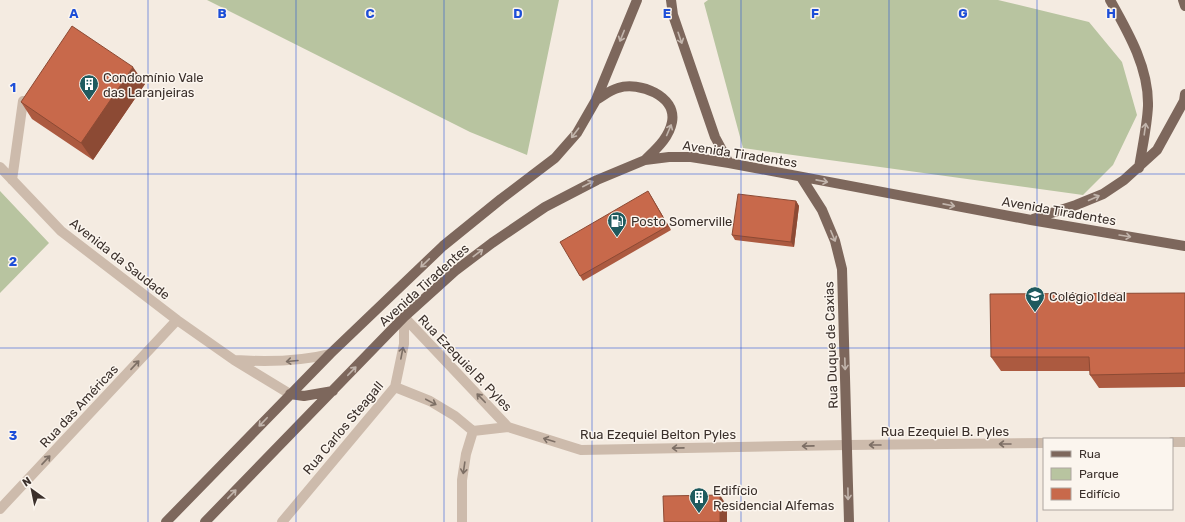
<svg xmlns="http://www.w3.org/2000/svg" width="1185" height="522" viewBox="0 0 1185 522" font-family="Rubik,sans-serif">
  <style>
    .green { fill: #b8c4a0 }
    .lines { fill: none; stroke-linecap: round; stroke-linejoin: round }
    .minor { stroke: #cdbbac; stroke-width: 10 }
    .major { stroke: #7d675c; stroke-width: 10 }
    .wall { fill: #ac5a40 }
    .shaded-wall { fill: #8c4a34 }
    .building { fill: #c8694b; stroke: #8c4a34 }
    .oneway { stroke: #c2b5ac }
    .oneway2 { stroke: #7d6f65 }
    .grid { fill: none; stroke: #1d4ed8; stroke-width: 1; stroke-opacity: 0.55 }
    .labels { text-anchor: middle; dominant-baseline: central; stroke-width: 3; stroke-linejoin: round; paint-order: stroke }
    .poi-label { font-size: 13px; fill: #3b302b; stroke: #fbf5ee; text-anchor: start }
    .street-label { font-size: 13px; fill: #3b302b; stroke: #fbf5ee }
    .grid-label { font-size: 13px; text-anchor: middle; font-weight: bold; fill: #1d4ed8; stroke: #fbf5ee; stroke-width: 3; stroke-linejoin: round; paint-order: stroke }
  </style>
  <rect width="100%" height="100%" fill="#f4ebe1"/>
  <path class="green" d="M 207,0 L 559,0 L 527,155 L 470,132 Z
    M 708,0 L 998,0 L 1089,22 L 1122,62 L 1137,115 L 1113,165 L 1083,195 L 743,148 L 704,3 Z
    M 0,191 L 49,243 L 0,293 Z"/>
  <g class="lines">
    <path class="minor" d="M 0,167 L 61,231 L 177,320 L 234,360 L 290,394
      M 12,180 L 23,101
      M 404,317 L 508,427
      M 235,360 C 267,362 298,362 330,354
      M 395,387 L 430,401 L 455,416 L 473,431
      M 473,431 L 508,427 L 581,450 L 847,445 L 1044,443
      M 1172,442 L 1185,442
      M 0,509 L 177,320
      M 282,522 L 395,387 L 404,344 L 404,317
      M 462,522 L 462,480 L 466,454 L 473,431"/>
    <path class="major" d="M 671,0 L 673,15 L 715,137 L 729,163
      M 1110,0 C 1128,32 1149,68 1148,106 C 1147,127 1142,148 1139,168
      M 1183,0 L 1185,6
      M 596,100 C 603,96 610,90 618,88 C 639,81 677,96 672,122 C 669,138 656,149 645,160
      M 801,177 L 822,210 L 835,241 L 842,269 L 849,522
      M 1033,219 L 1076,205 L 1103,194 L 1124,180 L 1157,150 L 1184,101 L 1185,94
      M 290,394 L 304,396 L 333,391
      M 166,522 L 330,354 L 443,246 L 501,199 L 555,158 L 577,133 L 596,100 L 637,0
      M 205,522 L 404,317 L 455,271 L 492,243 L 545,207 L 597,180 L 645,160 L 669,157 L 691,157 L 729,163 L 1031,220 L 1185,246"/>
  </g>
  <path class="wall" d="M 145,84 L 93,160 L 32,119 L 21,102 Z
    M 651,196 L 671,230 L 583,281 L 580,276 Z
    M 796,201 L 799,206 L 794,247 L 735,240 L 732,235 Z
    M 1185,293 L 1185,387 L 1099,388 L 1090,375 L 1090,371 L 1001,371 L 991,357 Z"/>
  <path class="shaded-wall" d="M 133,67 L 145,84 L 93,160 L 81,143 Z
    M 648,191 L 651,196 L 671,230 L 668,226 Z
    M 796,201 L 799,206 L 794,247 L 791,242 Z
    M 720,495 L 727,506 L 727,522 L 720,522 Z"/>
  <path class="building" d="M 72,26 L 133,67 L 81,143 L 21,102 Z
    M 648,191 L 668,226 L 580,276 L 560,242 Z
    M 738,194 L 796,201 L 791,242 L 732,235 Z
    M 1185,293 L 1185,373 L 1090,375 L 1089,357 L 991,357 L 990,294 Z
    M 720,495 L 720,522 L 664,522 L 663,496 Z"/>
  <defs><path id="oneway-shaft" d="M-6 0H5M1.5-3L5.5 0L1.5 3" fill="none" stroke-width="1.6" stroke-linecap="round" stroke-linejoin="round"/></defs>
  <g class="oneway">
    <use href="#oneway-shaft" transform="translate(622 36) rotate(112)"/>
    <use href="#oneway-shaft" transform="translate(680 38) rotate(71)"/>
    <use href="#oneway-shaft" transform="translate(1145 129) rotate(-82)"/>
    <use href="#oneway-shaft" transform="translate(669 130) rotate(-67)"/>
    <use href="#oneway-shaft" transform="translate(575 133) rotate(127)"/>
    <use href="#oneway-shaft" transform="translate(822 181) rotate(11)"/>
    <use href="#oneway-shaft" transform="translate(588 184) rotate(-27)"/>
    <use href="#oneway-shaft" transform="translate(1094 198) rotate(-24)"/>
    <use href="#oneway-shaft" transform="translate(949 205) rotate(11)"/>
    <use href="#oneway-shaft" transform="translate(833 236) rotate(67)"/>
    <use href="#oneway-shaft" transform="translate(1125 236) rotate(9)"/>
    <use href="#oneway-shaft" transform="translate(478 253) rotate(-37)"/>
    <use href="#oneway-shaft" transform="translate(425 263) rotate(136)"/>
    <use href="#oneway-shaft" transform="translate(845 364) rotate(88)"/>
    <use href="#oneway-shaft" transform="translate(352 371) rotate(-46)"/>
    <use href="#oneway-shaft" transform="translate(263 422) rotate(134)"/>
    <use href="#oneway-shaft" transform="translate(232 494) rotate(-46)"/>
    <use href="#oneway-shaft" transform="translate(848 494) rotate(89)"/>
  </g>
  <g class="oneway2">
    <use href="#oneway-shaft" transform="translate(402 353) rotate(-79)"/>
    <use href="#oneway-shaft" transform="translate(292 361) rotate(175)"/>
    <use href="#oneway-shaft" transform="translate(135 365) rotate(-47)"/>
    <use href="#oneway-shaft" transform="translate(481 398) rotate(-134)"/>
    <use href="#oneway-shaft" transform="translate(431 402) rotate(28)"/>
    <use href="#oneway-shaft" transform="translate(549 440) rotate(-163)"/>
    <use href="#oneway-shaft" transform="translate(1005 444) rotate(180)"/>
    <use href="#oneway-shaft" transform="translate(875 445) rotate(180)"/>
    <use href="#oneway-shaft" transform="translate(808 446) rotate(179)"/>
    <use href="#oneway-shaft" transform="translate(678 448) rotate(179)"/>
    <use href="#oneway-shaft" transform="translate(46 460) rotate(-47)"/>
    <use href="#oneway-shaft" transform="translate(464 468) rotate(98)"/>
  </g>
  <path class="grid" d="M 148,0 L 148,522M 296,0 L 296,522M 444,0 L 444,522M 592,0 L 592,522M 741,0 L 741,522M 889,0 L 889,522M 1037,0 L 1037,522M 0,174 L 1185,174M 0,348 L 1185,348"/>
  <defs>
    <symbol id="building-pin" viewBox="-11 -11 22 30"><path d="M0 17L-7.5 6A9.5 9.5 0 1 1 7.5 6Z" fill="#1f5a5e" stroke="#fbf5ee"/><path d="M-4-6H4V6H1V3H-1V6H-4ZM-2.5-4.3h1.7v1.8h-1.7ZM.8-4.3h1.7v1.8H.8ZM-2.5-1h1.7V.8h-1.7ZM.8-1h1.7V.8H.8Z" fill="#fff"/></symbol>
    <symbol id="fuel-pin" viewBox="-11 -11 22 30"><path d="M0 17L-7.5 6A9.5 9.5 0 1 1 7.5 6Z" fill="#1f5a5e" stroke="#fbf5ee"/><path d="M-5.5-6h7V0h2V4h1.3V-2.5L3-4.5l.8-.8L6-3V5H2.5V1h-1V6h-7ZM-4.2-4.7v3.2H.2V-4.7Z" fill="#fff"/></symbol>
    <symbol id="school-pin" viewBox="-11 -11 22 30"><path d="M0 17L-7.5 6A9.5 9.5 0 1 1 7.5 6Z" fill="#1f5a5e" stroke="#fbf5ee"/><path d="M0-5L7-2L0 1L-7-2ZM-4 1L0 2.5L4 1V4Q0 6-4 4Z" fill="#fff"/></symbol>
  </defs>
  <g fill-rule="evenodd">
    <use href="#building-pin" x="78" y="73" width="22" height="30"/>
    <use href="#fuel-pin" x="606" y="210" width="22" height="30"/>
    <use href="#school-pin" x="1024" y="285" width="22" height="30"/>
    <use href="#building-pin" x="688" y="486" width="22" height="30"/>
  </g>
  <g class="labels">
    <g class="poi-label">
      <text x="103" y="77">Condomínio Vale<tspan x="103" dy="15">das Laranjeiras</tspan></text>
      <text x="631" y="221">Posto Somerville</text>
      <text x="1049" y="296">Colégio Ideal</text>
      <text x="713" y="490">Edifício<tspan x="713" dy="15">Residencial Alfemas</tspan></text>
    </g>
    <g class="street-label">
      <text transform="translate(740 154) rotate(9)">Avenida Tiradentes</text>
      <text transform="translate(1059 211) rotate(10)">Avenida Tiradentes</text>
      <text transform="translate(120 259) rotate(38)">Avenida da Saudade</text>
      <text transform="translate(424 285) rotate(-42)">Avenida Tiradentes</text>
      <text transform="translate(831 345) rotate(-92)">Rua Duque de Caxias</text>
      <text transform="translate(465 363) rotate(46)">Rua Ezequiel B. Pyles</text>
      <text transform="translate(79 406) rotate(-47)">Rua das Américas</text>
      <text transform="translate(343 428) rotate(-50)">Rua Carlos Steagall</text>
      <text x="945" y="431">Rua Ezequiel B. Pyles</text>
      <text x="658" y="434">Rua Ezequiel Belton Pyles</text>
    </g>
  </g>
  <g class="grid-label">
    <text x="74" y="18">A</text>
    <text x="222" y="18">B</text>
    <text x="370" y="18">C</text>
    <text x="518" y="18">D</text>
    <text x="667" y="18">E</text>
    <text x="815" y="18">F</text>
    <text x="963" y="18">G</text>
    <text x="1111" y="18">H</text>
    <text x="13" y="92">1</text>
    <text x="13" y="266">2</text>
    <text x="13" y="440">3</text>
  </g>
  <rect x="1043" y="438" width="130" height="72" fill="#fbf5ee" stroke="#aea6a0"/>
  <rect x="1051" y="451" width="20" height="6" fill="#7d675c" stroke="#aea6a0"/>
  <text x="1079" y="458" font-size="12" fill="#3b302b">Rua</text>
  <rect x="1051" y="468" width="20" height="12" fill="#b8c4a0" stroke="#aea6a0"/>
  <text x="1079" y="478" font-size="12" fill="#3b302b">Parque</text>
  <rect x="1051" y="488" width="20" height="12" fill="#c8694b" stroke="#aea6a0"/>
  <text x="1079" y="498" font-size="12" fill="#3b302b">Edifício</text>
  <g transform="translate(32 490) rotate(327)" stroke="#fbf5ee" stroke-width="3" paint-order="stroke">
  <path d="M0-3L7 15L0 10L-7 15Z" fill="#3b302b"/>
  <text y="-6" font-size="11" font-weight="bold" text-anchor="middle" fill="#3b302b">N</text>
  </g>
</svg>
